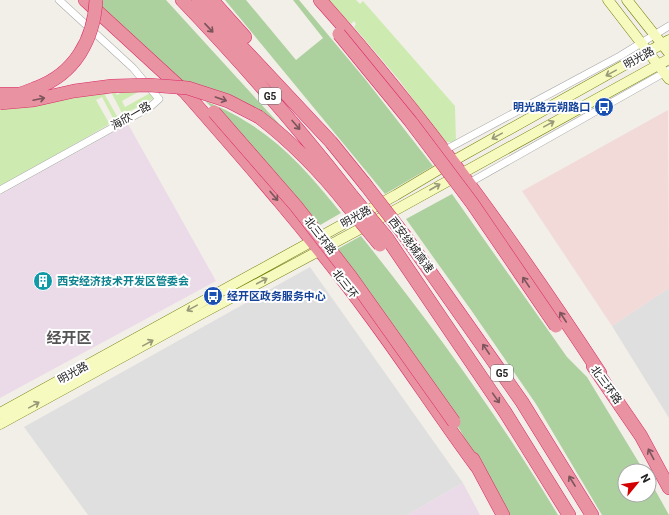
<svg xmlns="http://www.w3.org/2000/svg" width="669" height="515" viewBox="0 0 669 515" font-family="Roboto,'Noto Sans SC',sans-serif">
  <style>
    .residential { fill: #e0dfdf }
    .commercial { fill: #f2dad9 }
    .industrial { fill: #ebdbe8 }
    .grass { fill: #cdebb0 }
    .forest { fill: #add19e }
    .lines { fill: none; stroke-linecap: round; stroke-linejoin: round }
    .street-casing { stroke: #a9a9a9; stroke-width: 8 }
    .secondary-casing { stroke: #707d05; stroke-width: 11 }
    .highway-casing { stroke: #dc2a67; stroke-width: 14 }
    .street { stroke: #fff; stroke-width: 7 }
    .secondary { stroke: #f7fabf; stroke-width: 10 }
    .highway { stroke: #e892a2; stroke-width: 13 }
    .highway-bridge-casing { stroke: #dc2a67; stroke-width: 14; stroke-linecap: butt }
    .highway-bridge { stroke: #e892a2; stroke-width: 13 }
    .oneway { stroke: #7b545c }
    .oneway2 { stroke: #979978 }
    .labels { text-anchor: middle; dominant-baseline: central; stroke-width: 4; stroke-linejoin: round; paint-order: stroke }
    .shield { fill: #fff; stroke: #646464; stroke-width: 1 }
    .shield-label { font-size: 10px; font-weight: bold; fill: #222 }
    .street-label { font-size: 11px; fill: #222; stroke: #fff }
    .transit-label { font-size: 11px; font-weight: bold; fill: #164399; stroke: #fff; text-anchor: end }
    .culture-label { font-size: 11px; font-weight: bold; fill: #0d838f; stroke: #fff; text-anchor: start }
    .district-label { font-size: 15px; font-weight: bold; fill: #555; stroke: #fff }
  </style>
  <rect width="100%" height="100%" fill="#f2efe9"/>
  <path class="residential" d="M 310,267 L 463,483 L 407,515 L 88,515 L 24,427 Z
    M 669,288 L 669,418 L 612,326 Z"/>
  <path class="commercial" d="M 668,110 L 669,288 L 612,326 L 522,191 Z"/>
  <path class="industrial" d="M 128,124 L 216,281 L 0,398 L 0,195 Z
    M 463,483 L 480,515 L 407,515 Z"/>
  <path class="grass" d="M 328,0 L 356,0 L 360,4 L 363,1 L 455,106 L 456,142 L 447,142 L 442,139 L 399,80 L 354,27 L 356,24 L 354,21 L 351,24 Z
    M 147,87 L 122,101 L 125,107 L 152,92 L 156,97 L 123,115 L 111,92 L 105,95 L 118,118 L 114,120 L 102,97 L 96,100 L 109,123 L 108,125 L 0,187 L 0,105 L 114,90 L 117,95 L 127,89 Z"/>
  <path class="forest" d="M 100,0 L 166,0 L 292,138 L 175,83 L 100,7 Z
    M 225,0 L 246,0 L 296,60 L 323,38 L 293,0 L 299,0 L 365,79 L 433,166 L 385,194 Z
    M 205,101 C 266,125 301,163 341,213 L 315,228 L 216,111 Z
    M 452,194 L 567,357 L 587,377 L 644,471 L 625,471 L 625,495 L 649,495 L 649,479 L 669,515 L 602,515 L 536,404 L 471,310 L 406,219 Z
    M 361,236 C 432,325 499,417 558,515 L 505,515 L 460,430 L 427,381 L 332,252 Z"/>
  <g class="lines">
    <defs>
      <path id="street" d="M 445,150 L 620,56 L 669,26
        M 469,183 L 669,70
        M 0,190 L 150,107 L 159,99 L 133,68 L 59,0"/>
      <path id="secondary" d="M 608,0 L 669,79
        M 627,0 L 669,53
        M 0,413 L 396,195 L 453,161 L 669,40
        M 0,424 L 199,315 L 401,207 L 669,59"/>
      <path id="highway" d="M 85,0 L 184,91
        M 182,0 C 242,63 299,128 352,196
        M 198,0 L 331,142 L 365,184
        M 212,0 L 245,37
        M 320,0 C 424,116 514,242 600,373
        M 185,92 C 249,165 313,238 370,316 C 407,366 440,417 477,467
        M 259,117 C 293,143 321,172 347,205
        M 405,236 L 522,402 L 592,515
        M 387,238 L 505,412 L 569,515
        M 593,366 L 641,436 L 669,488
        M 473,459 L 503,515"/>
    </defs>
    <use href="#street" class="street-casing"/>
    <use href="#secondary" class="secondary-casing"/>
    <use href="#highway" class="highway-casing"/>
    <use href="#street" class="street"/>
    <use href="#secondary" class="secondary"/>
    <use href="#highway" class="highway"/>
    <defs>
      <path id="highway-bridge" d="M 339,34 L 411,122 L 472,203 L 556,326
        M 0,94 C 6,94 12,94 19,94 C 24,93 31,90 36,88 C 75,74 94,39 96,0
        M 0,103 L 34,100 L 74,91 L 112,86 L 149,85 L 188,88 L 228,101 L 259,117
        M 214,112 L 296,206 L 351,277 L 454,422
        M 365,184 L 405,236
        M 352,196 L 387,238
        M 347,205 L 380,245"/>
    </defs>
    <use href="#highway-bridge" class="highway-bridge-casing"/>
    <use href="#highway-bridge" class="highway-bridge"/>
  </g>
  <defs><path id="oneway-shaft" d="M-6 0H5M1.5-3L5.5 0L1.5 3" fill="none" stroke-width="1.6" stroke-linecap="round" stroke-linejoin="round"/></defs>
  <g class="oneway">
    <use href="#oneway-shaft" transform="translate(209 28) rotate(47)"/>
    <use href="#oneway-shaft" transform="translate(39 99) rotate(-12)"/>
    <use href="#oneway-shaft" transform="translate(221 99) rotate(19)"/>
    <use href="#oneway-shaft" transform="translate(296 125) rotate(49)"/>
    <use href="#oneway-shaft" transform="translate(274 196) rotate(50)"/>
    <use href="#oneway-shaft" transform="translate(526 282) rotate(-124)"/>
    <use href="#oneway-shaft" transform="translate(563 317) rotate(-123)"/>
    <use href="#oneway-shaft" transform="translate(486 349) rotate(-124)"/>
    <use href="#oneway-shaft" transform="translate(496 398) rotate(55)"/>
    <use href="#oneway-shaft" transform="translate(651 454) rotate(-118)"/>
    <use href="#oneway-shaft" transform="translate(572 481) rotate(-122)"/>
  </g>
  <g class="oneway2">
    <use href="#oneway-shaft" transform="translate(611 73) rotate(151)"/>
    <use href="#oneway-shaft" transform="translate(549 124) rotate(-29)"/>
    <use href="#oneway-shaft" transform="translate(497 136) rotate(151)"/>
    <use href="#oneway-shaft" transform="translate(435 187) rotate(-30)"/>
    <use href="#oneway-shaft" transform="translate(262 281) rotate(-28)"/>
    <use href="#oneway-shaft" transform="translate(192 308) rotate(151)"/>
    <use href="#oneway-shaft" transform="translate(148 343) rotate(-29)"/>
    <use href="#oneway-shaft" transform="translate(34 405) rotate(-29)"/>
  </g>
  <defs>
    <symbol id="bus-disc" viewBox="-11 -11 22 22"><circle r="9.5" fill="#1a4fb4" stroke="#fff"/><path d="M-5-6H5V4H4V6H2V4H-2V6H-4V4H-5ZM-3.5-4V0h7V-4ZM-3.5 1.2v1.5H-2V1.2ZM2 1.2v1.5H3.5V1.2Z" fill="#fff"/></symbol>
    <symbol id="building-disc" viewBox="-11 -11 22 22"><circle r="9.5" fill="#0f9aa8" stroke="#fff"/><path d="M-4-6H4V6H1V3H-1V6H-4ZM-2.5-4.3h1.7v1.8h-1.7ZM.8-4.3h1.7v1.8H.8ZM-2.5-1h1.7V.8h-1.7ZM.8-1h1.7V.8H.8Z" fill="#fff"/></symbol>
  </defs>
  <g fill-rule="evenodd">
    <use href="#bus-disc" x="593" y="96" width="22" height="22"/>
    <use href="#building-disc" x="32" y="270" width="22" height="22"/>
    <use href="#bus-disc" x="202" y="285" width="22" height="22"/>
  </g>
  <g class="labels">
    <g class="shield">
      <rect x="259" y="88" width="22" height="16" rx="3"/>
      <rect x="491" y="365" width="22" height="16" rx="3"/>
    </g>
    <g class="shield-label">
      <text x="270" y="96">G5</text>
      <text x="502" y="373">G5</text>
    </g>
    <g class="street-label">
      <text transform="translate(639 58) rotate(-29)">明光路</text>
      <text transform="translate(131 116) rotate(-30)">海欣一路</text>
      <text transform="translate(356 217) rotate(-29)">明光路</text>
      <text transform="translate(320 236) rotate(52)">北三环路</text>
      <text transform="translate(411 245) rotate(53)">西安绕城高速</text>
      <text transform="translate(345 284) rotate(52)">北三环</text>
      <text transform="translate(73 373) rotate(-29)">明光路</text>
      <text transform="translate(606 385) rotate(54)">北三环路</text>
    </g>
    <g class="transit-label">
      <text x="590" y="107">明光路元朔路口</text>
      <text x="227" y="296" text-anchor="start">经开区政务服务中心</text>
    </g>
    <g class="culture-label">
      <text x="57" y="281">西安经济技术开发区管委会</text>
    </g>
    <g class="district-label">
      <text x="69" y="338">经开区</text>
    </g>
  </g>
  <g transform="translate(637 483) rotate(61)"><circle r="19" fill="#ffffff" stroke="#a7a7a7"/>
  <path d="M0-3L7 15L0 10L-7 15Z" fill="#d40000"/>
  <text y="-6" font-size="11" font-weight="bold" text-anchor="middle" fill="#222222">N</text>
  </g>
</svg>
